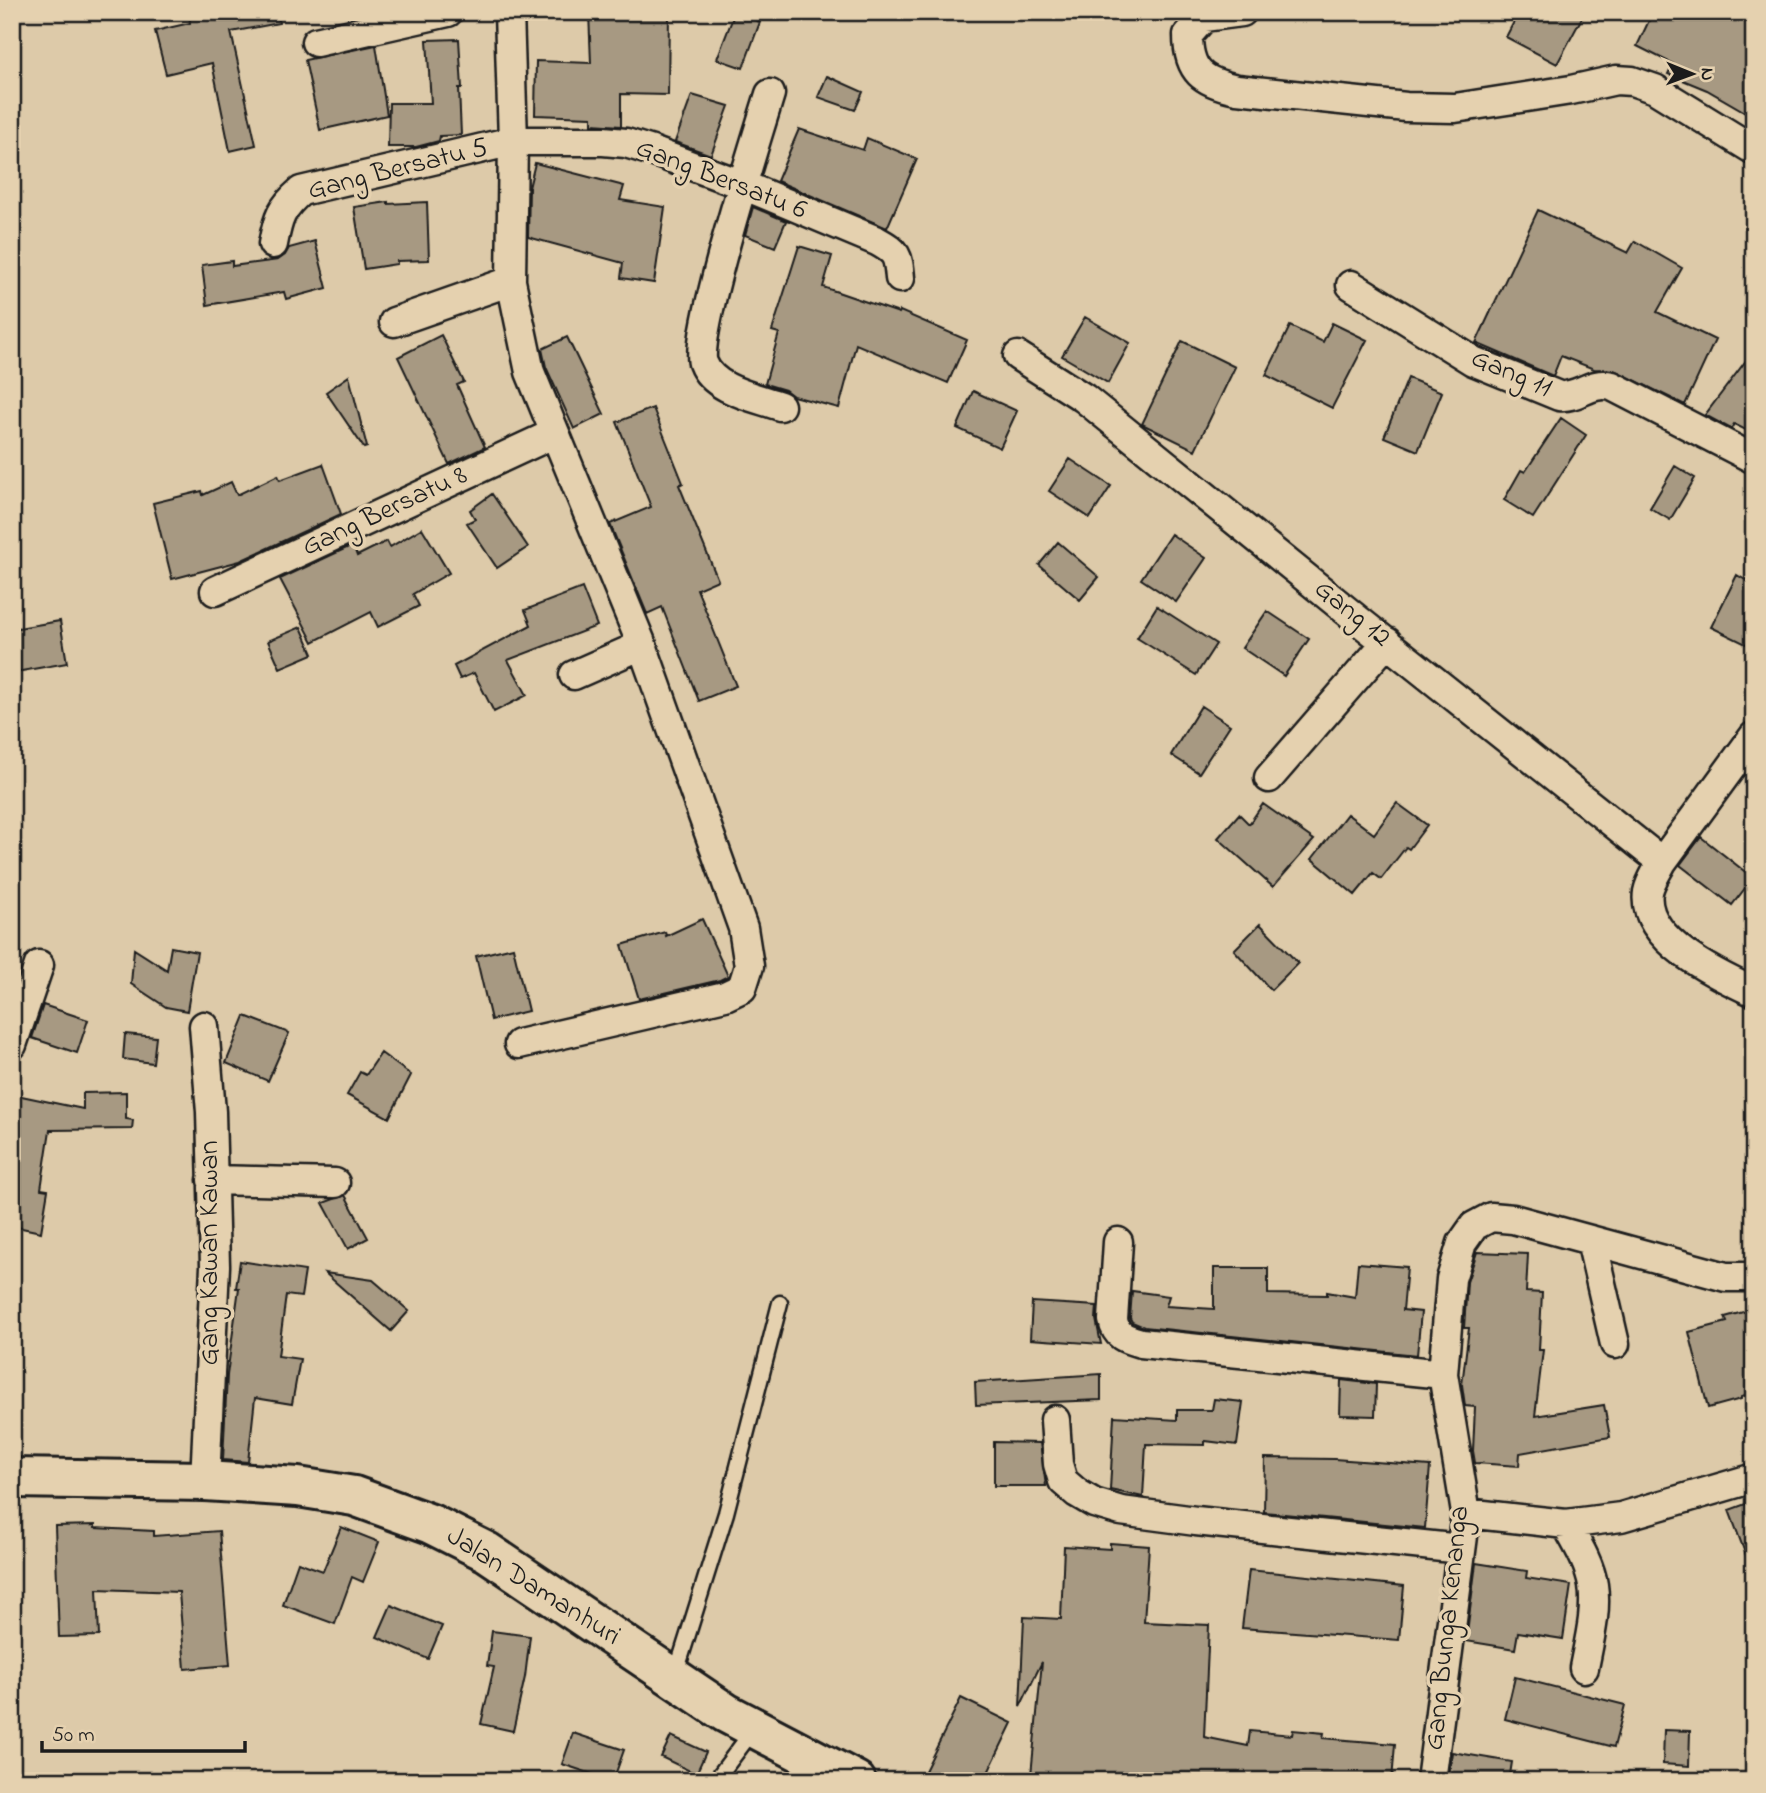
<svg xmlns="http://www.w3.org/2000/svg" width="1766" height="1793" viewBox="0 0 1766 1793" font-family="'Indie Flower',sans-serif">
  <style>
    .building { fill: #a79982; stroke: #1c1c1c; stroke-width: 2 }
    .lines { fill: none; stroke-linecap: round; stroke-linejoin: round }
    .lane-casing { stroke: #1c1c1c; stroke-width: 19 }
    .street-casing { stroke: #1c1c1c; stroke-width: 33 }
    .secondary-casing { stroke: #1c1c1c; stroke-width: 44 }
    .lane { stroke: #e5d1af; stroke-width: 14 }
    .street { stroke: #e5d1af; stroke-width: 28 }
    .secondary { stroke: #e5d1af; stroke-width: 38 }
    .labels { text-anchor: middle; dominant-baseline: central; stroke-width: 7; stroke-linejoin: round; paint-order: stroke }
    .street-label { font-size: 28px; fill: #1c1c1c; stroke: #e5d1af }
  </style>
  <rect width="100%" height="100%" fill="#ddcaa9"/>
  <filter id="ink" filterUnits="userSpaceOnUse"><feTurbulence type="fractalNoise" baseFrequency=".0143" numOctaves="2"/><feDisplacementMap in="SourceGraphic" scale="14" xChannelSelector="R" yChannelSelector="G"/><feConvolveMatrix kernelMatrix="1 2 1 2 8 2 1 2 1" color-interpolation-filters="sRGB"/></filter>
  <g filter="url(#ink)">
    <path class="building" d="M 189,12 L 278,12 L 279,23 L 231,32 L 256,145 L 230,151 L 212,63 L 166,74 L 155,31 L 190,23 Z
      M 589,12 L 669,12 L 668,95 L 621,94 L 621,126 L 592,124 L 592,117 L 535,115 L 536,61 L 591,63 Z
      M 735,12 L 760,22 L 743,68 L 717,59 Z
      M 1519,12 L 1585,12 L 1557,64 L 1506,37 Z
      M 1653,12 L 1754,12 L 1754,117 L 1707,90 L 1668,74 L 1673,64 L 1637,46 Z
      M 459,39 L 462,88 L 459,88 L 461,135 L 440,136 L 439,141 L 416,147 L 388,147 L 389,103 L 431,103 L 427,40 Z
      M 376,45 L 387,115 L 320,130 L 305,60 Z
      M 827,76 L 863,92 L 855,110 L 818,97 Z
      M 692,95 L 729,106 L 711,155 L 675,142 Z
      M 799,129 L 863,150 L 867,138 L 917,159 L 887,228 L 777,181 Z
      M 535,163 L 624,186 L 620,200 L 665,207 L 654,283 L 621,278 L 623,263 L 528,237 L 529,188 Z
      M 388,202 L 388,204 L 427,202 L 429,260 L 397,261 L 397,264 L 364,269 L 354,207 Z
      M 753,207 L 786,221 L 775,247 L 745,235 Z
      M 1538,210 L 1628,253 L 1635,241 L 1682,268 L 1657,312 L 1715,340 L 1685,405 L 1614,370 L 1594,369 L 1561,356 L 1553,376 L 1476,343 Z
      M 315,241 L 327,288 L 286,299 L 284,292 L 207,305 L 202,265 L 232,261 L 232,266 L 278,260 L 285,255 L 289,248 Z
      M 799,246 L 832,256 L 823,287 L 899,313 L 900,311 L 967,340 L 948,383 L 856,344 L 839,408 L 793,396 L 785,390 L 765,384 L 779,333 L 772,331 Z
      M 1085,317 L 1130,343 L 1108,383 L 1062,356 Z
      M 1332,323 L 1367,340 L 1332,408 L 1266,375 L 1290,326 L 1323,342 Z
      M 441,335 L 464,382 L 457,385 L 485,447 L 449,464 L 398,357 Z
      M 567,337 L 604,414 L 574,429 L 546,367 L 542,349 Z
      M 1182,341 L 1235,367 L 1195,450 L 1142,424 Z
      M 1754,350 L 1754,434 L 1734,424 L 1731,429 L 1705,415 Z
      M 349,376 L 367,447 L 364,448 L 326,392 Z
      M 1408,378 L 1442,392 L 1418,451 L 1384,437 Z
      M 973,391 L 1017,411 L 1000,448 L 957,428 Z
      M 653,408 L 683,483 L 679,485 L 718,580 L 697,589 L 736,686 L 699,701 L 662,607 L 647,614 L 610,524 L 651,507 L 617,422 Z
      M 1561,418 L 1586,435 L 1533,518 L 1504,500 L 1521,470 L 1525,472 Z
      M 1070,459 L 1111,486 L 1090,518 L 1049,491 Z
      M 323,464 L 341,514 L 240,561 L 172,579 L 153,503 L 202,491 L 203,495 L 231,482 L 237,495 L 278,475 L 280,480 Z
      M 1675,466 L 1695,478 L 1670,520 L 1650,508 Z
      M 492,494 L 528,547 L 497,568 L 467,523 L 475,519 L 470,510 Z
      M 422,528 L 449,573 L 413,594 L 419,606 L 378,627 L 371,612 L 313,642 L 280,579 L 353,545 L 357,556 L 387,541 L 390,547 Z
      M 1171,534 L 1206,558 L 1176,602 L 1141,579 Z
      M 1058,542 L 1099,577 L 1080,600 L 1039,565 Z
      M 1737,575 L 1754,585 L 1754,648 L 1711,627 Z
      M 582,588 L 597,626 L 508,660 L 527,695 L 494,712 L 474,673 L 460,679 L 454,666 L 531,625 L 525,610 Z
      M 1157,606 L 1216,644 L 1196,675 L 1137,638 Z
      M 1267,611 L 1309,639 L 1284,676 L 1242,648 Z
      M 60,621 L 67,663 L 16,672 L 12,629 Z
      M 301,627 L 313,654 L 280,668 L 268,641 Z
      M 1201,706 L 1230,725 L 1199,773 L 1171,755 Z
      M 1397,803 L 1427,825 L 1409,849 L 1406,847 L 1381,879 L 1373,873 L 1355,895 L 1312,859 L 1347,814 L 1374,834 Z
      M 1263,804 L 1314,840 L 1273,887 L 1218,838 L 1239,814 L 1249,824 Z
      M 1701,837 L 1753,878 L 1732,905 L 1680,865 Z
      M 702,919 L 728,976 L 720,980 L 639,999 L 622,945 L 665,932 L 666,936 Z
      M 1260,924 L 1298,963 L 1271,990 L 1234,950 Z
      M 171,947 L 197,952 L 187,1011 L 166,1007 L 131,984 L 134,949 L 167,970 Z
      M 513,947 L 528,1011 L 491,1020 L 476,956 Z
      M 43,1005 L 88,1020 L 77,1053 L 32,1038 Z
      M 245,1016 L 289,1033 L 268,1081 L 226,1063 Z
      M 125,1034 L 156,1037 L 153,1063 L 123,1059 Z
      M 381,1053 L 411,1075 L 389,1118 L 347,1095 L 360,1072 L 366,1075 Z
      M 126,1092 L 126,1119 L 133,1120 L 132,1129 L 50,1130 L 41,1189 L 48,1190 L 41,1232 L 12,1226 L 12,1094 L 83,1109 L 83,1093 Z
      M 345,1195 L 368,1238 L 348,1249 L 323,1203 Z
      M 1477,1252 L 1528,1254 L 1526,1292 L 1542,1293 L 1539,1350 L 1543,1350 L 1535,1416 L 1604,1405 L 1610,1437 L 1520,1453 L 1519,1466 L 1475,1463 L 1473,1451 L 1475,1407 L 1465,1406 L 1462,1385 L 1469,1328 L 1464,1328 L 1467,1282 Z
      M 240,1261 L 305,1271 L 301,1297 L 286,1295 L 278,1356 L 300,1359 L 292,1404 L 255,1398 L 248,1462 L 223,1460 L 227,1375 L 239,1288 L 236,1288 Z
      M 1358,1263 L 1407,1267 L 1403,1310 L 1421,1312 L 1417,1355 L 1144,1327 L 1132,1322 L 1130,1318 L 1132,1291 L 1169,1296 L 1166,1306 L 1214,1309 L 1214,1268 L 1268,1268 L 1268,1294 L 1327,1295 L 1327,1292 L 1355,1297 Z
      M 325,1273 L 373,1280 L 409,1311 L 391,1331 Z
      M 1032,1302 L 1097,1306 L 1096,1319 L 1101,1344 L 1030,1339 Z
      M 1754,1309 L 1754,1394 L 1741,1397 L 1741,1399 L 1708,1408 L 1689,1332 L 1727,1322 L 1725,1317 Z
      M 1101,1374 L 1101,1400 L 976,1405 L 975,1382 Z
      M 1341,1380 L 1376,1384 L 1375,1416 L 1340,1415 Z
      M 1214,1399 L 1243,1402 L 1237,1445 L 1205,1441 L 1205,1445 L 1146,1444 L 1143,1497 L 1110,1490 L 1114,1416 L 1177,1420 L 1177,1410 L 1212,1410 Z
      M 994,1442 L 1040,1443 L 1046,1486 L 994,1486 Z
      M 1265,1458 L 1334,1459 L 1430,1466 L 1425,1528 L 1264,1512 Z
      M 1754,1501 L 1754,1569 L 1751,1569 L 1729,1510 Z
      M 95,1525 L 95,1528 L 154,1531 L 154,1536 L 219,1531 L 230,1665 L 185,1669 L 179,1592 L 97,1589 L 99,1636 L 59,1637 L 55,1526 Z
      M 341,1527 L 379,1542 L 363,1582 L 352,1577 L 335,1624 L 283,1605 L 298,1562 L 323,1571 Z
      M 1110,1543 L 1149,1546 L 1144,1622 L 1209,1625 L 1204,1737 L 1248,1746 L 1250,1731 L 1292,1735 L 1293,1730 L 1324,1733 L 1323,1738 L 1395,1744 L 1392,1781 L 1078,1781 L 1031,1775 L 1042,1662 L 1020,1707 L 1024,1617 L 1061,1619 L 1064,1546 L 1110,1549 Z
      M 1476,1563 L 1527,1571 L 1526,1578 L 1571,1585 L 1563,1639 L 1518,1632 L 1515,1649 L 1466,1641 Z
      M 1249,1570 L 1404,1586 L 1399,1640 L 1242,1628 Z
      M 391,1605 L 442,1626 L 428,1659 L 377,1637 Z
      M 492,1631 L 530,1636 L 525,1677 L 513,1731 L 481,1724 L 494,1667 L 487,1666 Z
      M 1515,1677 L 1625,1705 L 1614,1747 L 1505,1719 Z
      M 961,1698 L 1012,1723 L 984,1781 L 920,1781 Z
      M 1664,1730 L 1690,1731 L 1689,1766 L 1663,1764 Z
      M 573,1733 L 624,1750 L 613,1781 L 562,1764 Z
      M 671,1736 L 706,1752 L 696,1774 L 661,1757 Z
      M 1452,1752 L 1512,1762 L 1509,1781 L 1448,1781 Z"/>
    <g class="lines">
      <defs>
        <path id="lane" d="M 675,1676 L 726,1513 L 780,1303
          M 715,1781 L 754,1729"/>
        <path id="street" d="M 509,12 L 513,141 L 511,281 L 530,372 L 642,645 L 743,928 L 749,966 L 742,988 L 725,996 L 519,1044
          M 1242,12 L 1204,17 L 1188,35 C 1188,72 1203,82 1237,89 L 1406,107 L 1455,108 L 1571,90 L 1616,80 L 1632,81 L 1655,89 L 1754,150
          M 316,42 L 448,12
          M 770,94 C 758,133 693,338 703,363 C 713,390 755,397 780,406
          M 273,244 C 278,218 281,208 301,191 L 513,141 L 603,141 L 626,143 L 652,151 L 743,185 L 877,241 C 897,252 898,255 900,278
          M 1351,285 L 1473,361 L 1559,396 C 1579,398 1590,381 1612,386 L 1754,459
          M 394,322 L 511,281
          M 1018,356 L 1084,398 L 1358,620 L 1662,862 L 1754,736
          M 215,591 L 555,433
          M 574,675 L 642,645
          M 1269,778 L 1387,642
          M 1662,862 C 1657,872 1650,881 1648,892 C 1641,940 1719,976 1754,992
          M 204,1026 L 211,1112 L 215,1266 L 205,1481
          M 12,1045 L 39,965
          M 212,1180 L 335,1183
          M 1591,1240 L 1615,1344
          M 1118,1242 L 1113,1320 C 1116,1337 1127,1339 1141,1343 L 1443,1374
          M 1055,1420 L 1058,1464 L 1063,1481 L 1077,1493 L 1094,1503 L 1121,1511 L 1196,1521 L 1461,1549
          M 1466,1513 L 1566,1524 L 1621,1517 L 1754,1478
          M 1566,1524 C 1576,1542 1590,1564 1593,1585 C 1597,1612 1589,1641 1584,1668
          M 1431,1781 L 1466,1513 L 1443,1374 L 1451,1279 L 1462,1243 L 1474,1226 L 1491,1217 L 1513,1219 L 1726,1277 L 1754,1277"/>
        <path id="secondary" d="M 12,1478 L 205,1481 L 298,1487 L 354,1496 L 431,1524 L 487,1552 L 726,1713 L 856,1781"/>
      </defs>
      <use href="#lane" class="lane-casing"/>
      <use href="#street" class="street-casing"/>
      <use href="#secondary" class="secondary-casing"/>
      <use href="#lane" class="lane"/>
      <use href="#street" class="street"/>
      <use href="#secondary" class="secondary"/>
    </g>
  </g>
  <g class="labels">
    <g class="street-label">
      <text transform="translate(398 170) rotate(-14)">Gang Bersatu 5</text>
      <text transform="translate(721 180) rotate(21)">Gang Bersatu 6</text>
      <text transform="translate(1511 374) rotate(23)">Gang 11</text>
      <text transform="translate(385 512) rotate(-25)">Gang Bersatu 8</text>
      <text transform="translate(1352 614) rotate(39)">Gang 12</text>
      <text transform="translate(210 1253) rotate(-90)">Gang Kawan Kawan</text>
      <text transform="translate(533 1587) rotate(32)">Jalan Damanhuri</text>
      <text transform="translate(1448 1628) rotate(-84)">Gang Bunga Kenanga</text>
    </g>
  </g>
  <rect width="1766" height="1793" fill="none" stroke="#e5d1af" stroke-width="42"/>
  <rect x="21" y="21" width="1724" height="1751" fill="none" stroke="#1c1c1c" stroke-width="2.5" filter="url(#ink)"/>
  <g transform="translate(1692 74) rotate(91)" stroke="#e5d1af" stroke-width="5" paint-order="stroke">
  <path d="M0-5L12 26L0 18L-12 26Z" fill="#1c1c1c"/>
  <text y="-10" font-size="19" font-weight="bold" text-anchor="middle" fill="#1c1c1c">N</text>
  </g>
  <path d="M42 1741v10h203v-10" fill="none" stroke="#1c1c1c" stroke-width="3.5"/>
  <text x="52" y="1741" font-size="21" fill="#1c1c1c" stroke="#e5d1af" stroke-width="5" paint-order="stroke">50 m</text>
</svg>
